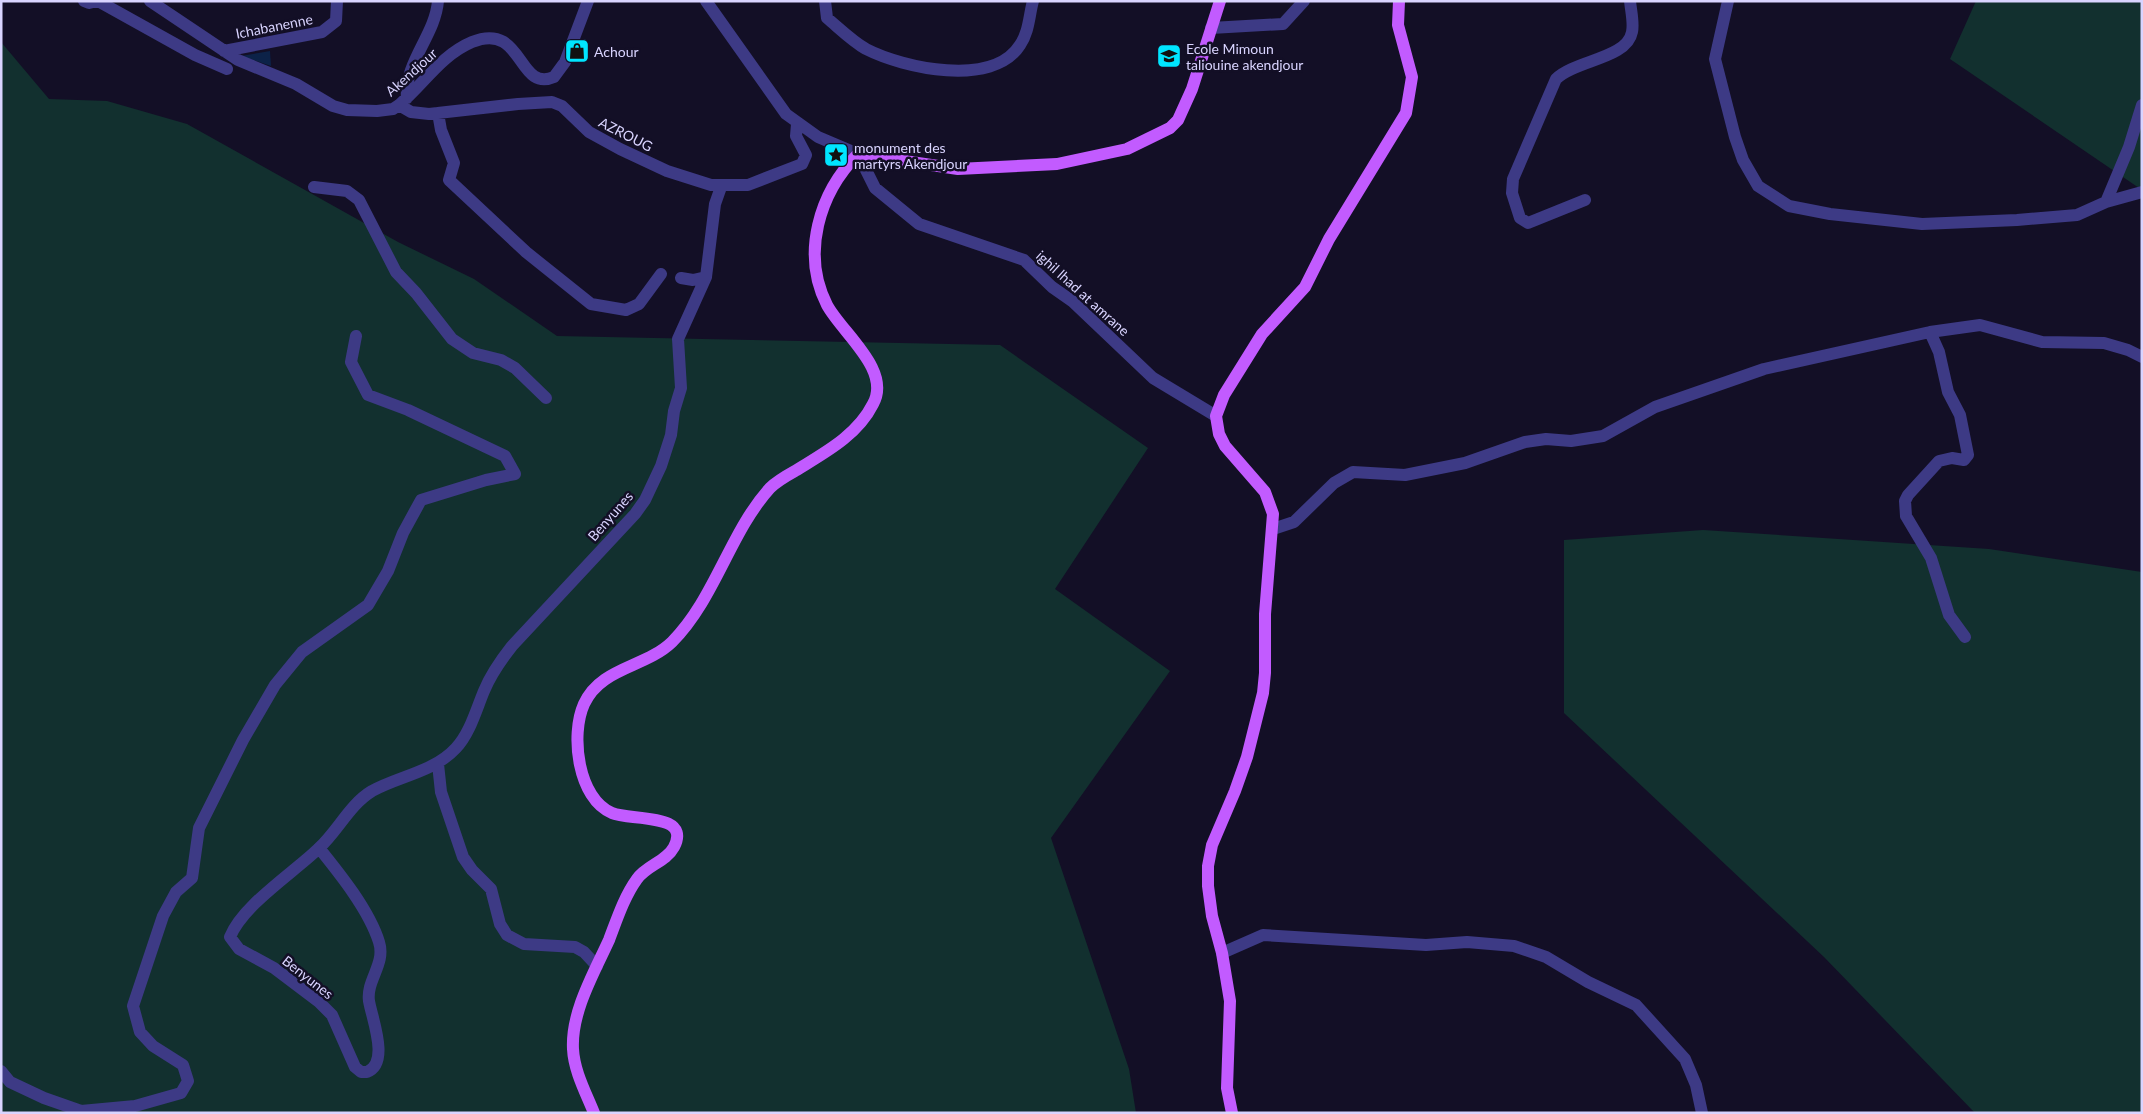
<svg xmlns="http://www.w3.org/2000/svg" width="2143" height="1114" viewBox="0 0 2143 1114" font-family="Lato,sans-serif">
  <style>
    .green { fill: #12302f }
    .water { fill: #0c2248 }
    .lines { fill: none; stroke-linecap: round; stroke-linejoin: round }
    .minor { stroke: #3d3a85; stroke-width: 12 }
    .major { stroke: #c25bff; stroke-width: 12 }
    .labels { text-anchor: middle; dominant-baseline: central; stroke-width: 5; stroke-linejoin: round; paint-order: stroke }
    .street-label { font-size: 14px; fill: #d9d4ff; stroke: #130f26 }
    .poi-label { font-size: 14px; fill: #d9d4ff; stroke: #130f26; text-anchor: start }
  </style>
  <rect width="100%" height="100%" fill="#130f26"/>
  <path class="green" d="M 1976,1 L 2142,1 L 2142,190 L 1950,59 Z
    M 1,42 L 49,99 L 107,101 L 187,124 L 398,242 L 474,279 L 557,336 L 1000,345 L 1148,448 L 1055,589 L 1170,671 L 1051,838 L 1129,1069 L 1136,1113 L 1,1113 Z
    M 1703,530 L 1989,549 L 2142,572 L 2142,1113 L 1975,1113 L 1824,957 L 1564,713 L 1564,540 Z"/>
  <path class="water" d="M 270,51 L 271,66 L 241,56 Z"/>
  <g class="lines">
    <path class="minor" d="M 84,1 L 89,3 L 97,1
      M 98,1 L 195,55 L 227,69
      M 150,1 L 238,60 L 296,84 L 333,106 L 347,110 L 377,111 L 393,109 L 399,105 C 423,85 441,55 472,42 C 524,21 517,93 554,77 L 565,62 L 588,1
      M 706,1 L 786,114 L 818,137 L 858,154 L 875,188 L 919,224 L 1024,260 L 1052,287 L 1072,301 L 1153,378 L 1216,416
      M 825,1 L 827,18 C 839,28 852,41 866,49 C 903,68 993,88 1020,45 C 1029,32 1029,16 1033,1
      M 1728,1 L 1715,59 L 1735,137 L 1743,160 L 1758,186 L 1789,206 L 1830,214 L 1922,224 L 2017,220 L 2077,215 L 2106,202 L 2129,147 L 2142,105
      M 1211,28 L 1283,24 L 1304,1
      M 224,51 L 322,32 L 336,21 L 337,1
      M 407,98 C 404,62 435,36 438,1
      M 399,105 L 411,112 L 429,114 L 518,104 L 552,102 L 562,106 L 589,132 L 620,149 L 667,171 L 711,185 L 748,185 L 802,164 L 806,155 L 796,136 L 797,124
      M 438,113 L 441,130 L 454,163 L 449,180 L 526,252 L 591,304 L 626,310 L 639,304 L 661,274
      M 314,187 L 347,191 L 359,200 L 396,272 L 416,293 L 452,339 L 473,353 L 501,360 L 515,368 L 546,398
      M 1585,200 L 1528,223 L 1520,218 L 1512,193 L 1513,179 L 1556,79 C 1575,60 1627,59 1632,32 C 1634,23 1631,11 1630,1
      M 2106,202 L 2142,192
      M 681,278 L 693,280 L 706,277
      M 1930,332 L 1939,352 L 1948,392 L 1960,415 L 1968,455 L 1964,460 L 1952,458 L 1939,461 L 1908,495 L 1905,501 L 1906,516 L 1931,558 L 1949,615 L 1965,637
      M 1273,529 L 1294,522 L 1334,483 L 1353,472 L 1405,475 L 1465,463 L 1525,442 L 1546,439 L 1571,441 L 1603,436 L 1655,407 L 1764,369 L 1930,332 L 1980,325 L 2042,342 L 2104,343 L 2128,350 L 2142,357
      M 438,764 L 441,792 L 463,857 L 472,870 L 491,889 L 500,924 L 507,935 L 524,944 L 575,947 L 584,952 L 597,966
      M 319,848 C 340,874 369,910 379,942 C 386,964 366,980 369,1001 C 372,1019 390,1063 367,1072 L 361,1072 L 355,1067 L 332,1015 L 319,1002 L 274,968 L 239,949 L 230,937 C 243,905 293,873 318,849 C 338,831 349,805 372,791 C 399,776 434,772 456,748 C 470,733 476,710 484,691 C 491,674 501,660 512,646 L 635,514 L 645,500 L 661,466 L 671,435 L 674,411 L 681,388 L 678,339 L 706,277 L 715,204 L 721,187
      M 1222,953 L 1263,935 L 1426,945 L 1467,942 L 1514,946 L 1546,957 L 1588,982 L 1636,1005 L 1685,1059 L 1696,1085 L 1702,1113
      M 1,1071 L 10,1082 L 44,1098 L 81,1111 L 135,1106 L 181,1093 L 188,1081 L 183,1065 L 153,1046 L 140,1032 L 133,1006 L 163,916 L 176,892 L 192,878 L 199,828 L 243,740 L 275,685 L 302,652 L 368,605 L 388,571 L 403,533 L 421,500 L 486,480 L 515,474 L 505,456 L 408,410 L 368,395 L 351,362 L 356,336"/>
    <path class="major" d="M 594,1113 C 586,1093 574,1071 573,1049 C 571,1012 594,973 609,940 C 617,919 624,897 637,879 C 647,865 666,862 674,847 C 692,812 629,821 612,813 C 578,799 570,735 584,704 C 601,667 645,668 672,642 C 715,599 730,532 770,488 C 777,481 786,476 795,471 C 824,453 857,436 873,404 C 892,370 842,333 827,305 C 801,254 819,193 858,154 L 958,169 L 1057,164 L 1127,149 L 1170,128 L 1178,120 L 1192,89 L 1220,1
      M 1232,1113 L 1227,1088 L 1230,1001 L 1222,953 L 1212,916 L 1208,886 L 1208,866 L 1212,845 L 1235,791 L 1247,757 L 1263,693 L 1265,673 L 1265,614 L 1273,514 L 1265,492 L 1225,446 L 1219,434 L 1216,416 L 1224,395 L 1262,334 L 1305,287 L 1329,239 L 1406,113 L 1412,77 L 1398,25 L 1399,1"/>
  </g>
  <defs>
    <symbol id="shop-square" viewBox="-11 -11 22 22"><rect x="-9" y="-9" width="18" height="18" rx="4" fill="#00e5ff" stroke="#130f26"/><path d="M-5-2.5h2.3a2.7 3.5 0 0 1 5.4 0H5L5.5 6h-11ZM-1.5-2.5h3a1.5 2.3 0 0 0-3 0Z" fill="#111"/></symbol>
    <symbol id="school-square" viewBox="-11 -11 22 22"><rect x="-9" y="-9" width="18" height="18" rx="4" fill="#00e5ff" stroke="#130f26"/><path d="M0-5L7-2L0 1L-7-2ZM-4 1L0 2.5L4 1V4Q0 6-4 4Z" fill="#111"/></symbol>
    <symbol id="sight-square" viewBox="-11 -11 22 22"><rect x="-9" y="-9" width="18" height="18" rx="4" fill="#00e5ff" stroke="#130f26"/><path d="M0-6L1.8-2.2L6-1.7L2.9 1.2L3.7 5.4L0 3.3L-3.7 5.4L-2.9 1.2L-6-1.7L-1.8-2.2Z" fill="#111"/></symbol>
  </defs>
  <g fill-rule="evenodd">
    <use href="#shop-square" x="563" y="37" width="28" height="28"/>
    <use href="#school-square" x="1155" y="42" width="28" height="28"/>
    <use href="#sight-square" x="822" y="141" width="28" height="28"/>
  </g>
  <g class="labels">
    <g class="street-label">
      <text transform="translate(274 26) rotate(-11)">Ichabanenne</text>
      <text transform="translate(411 72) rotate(-42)">Akendjour</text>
      <text transform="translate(626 134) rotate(27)">AZROUG</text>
      <text transform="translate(1083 293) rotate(42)">ighil lhad at amrane</text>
      <text transform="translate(610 516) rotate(-49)">Benyunes</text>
      <text transform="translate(308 977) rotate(38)">Benyunes</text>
    </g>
    <g class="poi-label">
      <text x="1186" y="48">Ecole Mimoun<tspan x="1186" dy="16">taliouine akendjour</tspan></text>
      <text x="594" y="51">Achour</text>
      <text x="854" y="147">monument des<tspan x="854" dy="16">martyrs Akendjour</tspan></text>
    </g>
  </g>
  <rect width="2143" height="1114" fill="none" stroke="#d9d4ff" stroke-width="5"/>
</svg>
